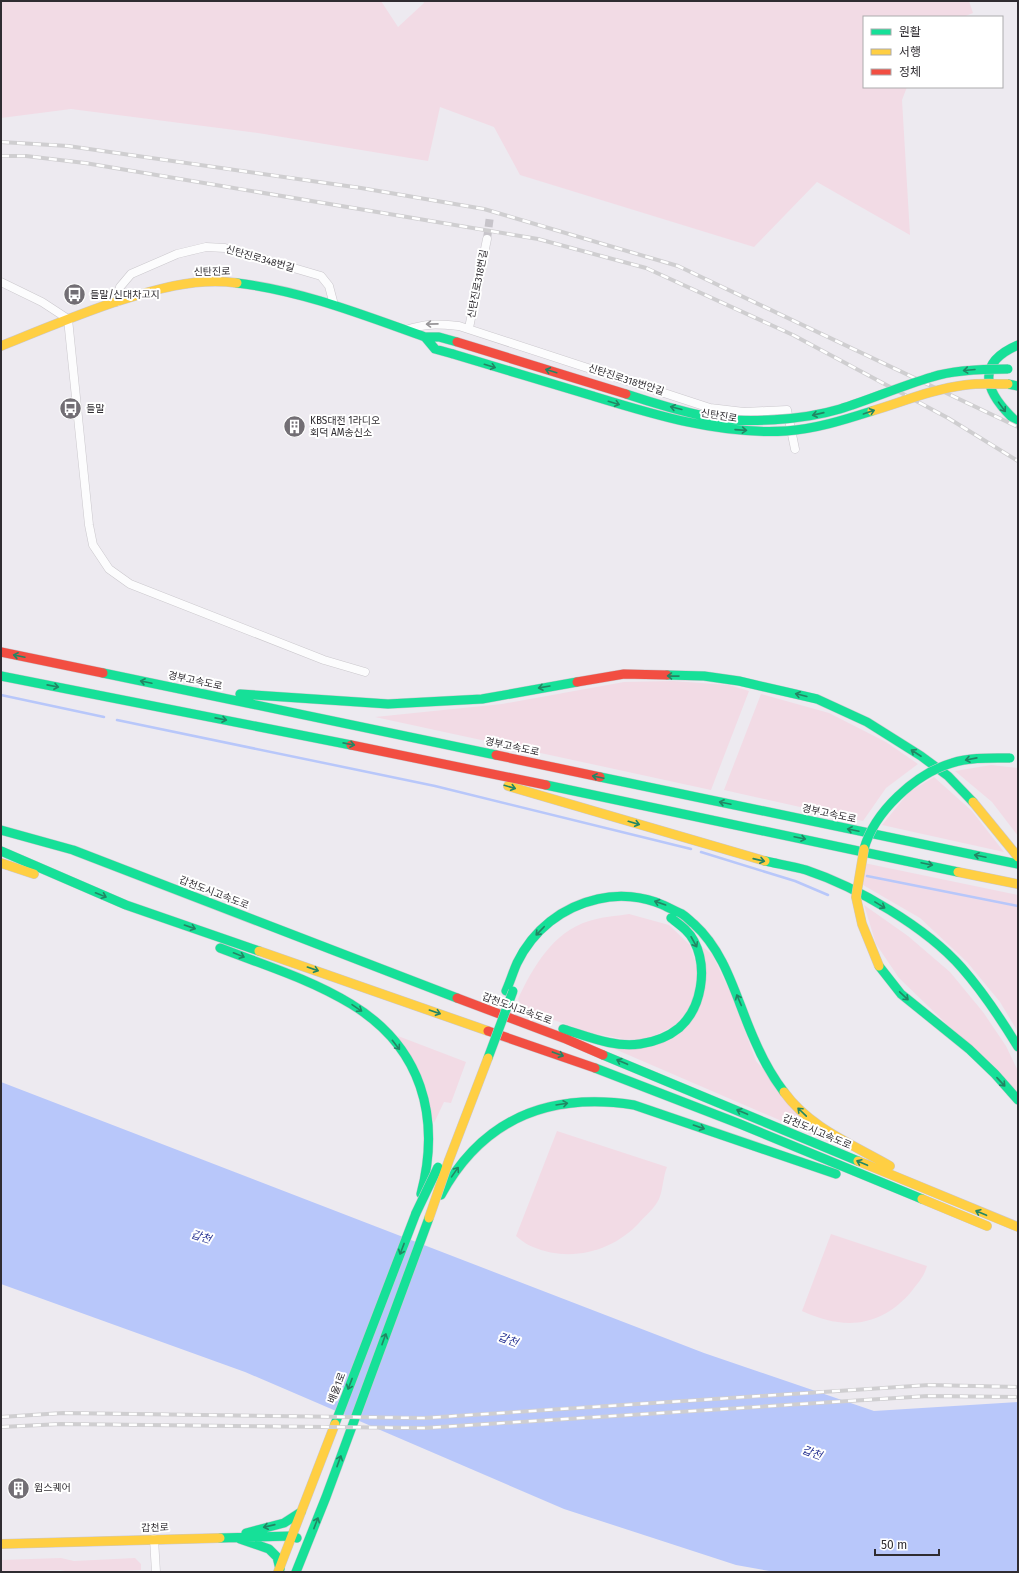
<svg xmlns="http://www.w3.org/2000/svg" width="1019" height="1573" viewBox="0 0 1019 1573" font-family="'Fira Sans','Noto Sans KR',sans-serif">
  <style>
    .green { fill: #f2dbe5 }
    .water { fill: #b8c7fa }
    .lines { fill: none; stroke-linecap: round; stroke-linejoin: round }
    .stream { stroke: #b8c7fa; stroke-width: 2.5 }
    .street-tunnel { stroke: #c7c4ca; stroke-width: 8; stroke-dasharray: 8 4; stroke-linecap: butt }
    .street-casing { stroke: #cbc8cd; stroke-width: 9 }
    .fast-casing { stroke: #cbc8cd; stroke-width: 10 }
    .slow-casing { stroke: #cbc8cd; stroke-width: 10 }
    .jam-casing { stroke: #cbc8cd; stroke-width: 10 }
    .street { stroke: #fcfcfd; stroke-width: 8 }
    .fast { stroke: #16e098; stroke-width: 9 }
    .slow { stroke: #ffcf43; stroke-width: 9 }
    .jam { stroke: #f24e42; stroke-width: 9 }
    .rail-casing { stroke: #cfced0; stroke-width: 4 }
    .rail { stroke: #fff; stroke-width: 2.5; stroke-dasharray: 8; stroke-linecap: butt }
    .fast-bridge-casing { stroke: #cbc8cd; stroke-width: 10; stroke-linecap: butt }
    .slow-bridge-casing { stroke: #cbc8cd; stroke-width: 10; stroke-linecap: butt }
    .jam-bridge-casing { stroke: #cbc8cd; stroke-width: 10; stroke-linecap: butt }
    .fast-bridge { stroke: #16e098; stroke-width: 9 }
    .slow-bridge { stroke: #ffcf43; stroke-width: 9 }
    .jam-bridge { stroke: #f24e42; stroke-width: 9 }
    .oneway { stroke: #969497 }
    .oneway2 { stroke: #228664 }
    .labels { text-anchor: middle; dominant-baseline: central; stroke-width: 4; stroke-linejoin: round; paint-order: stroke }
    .street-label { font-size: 10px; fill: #2f2c31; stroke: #fff }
    .poi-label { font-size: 10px; fill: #2f2c31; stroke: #fff; text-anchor: start }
    .water-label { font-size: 11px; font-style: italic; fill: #243091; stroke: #fff }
  </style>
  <rect width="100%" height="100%" fill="#edeaf0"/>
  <path class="green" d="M 1,1 L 381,1 L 398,27 L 424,3 L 423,1 L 969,1 L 973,13 L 963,17 L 864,17 L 864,87 L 907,87 L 902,100 L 910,235 L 817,182 L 754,247 L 520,175 L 494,127 L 440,107 L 428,161 L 258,133 L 71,109 L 1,118 Z
    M 673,681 L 729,685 L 749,691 L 711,790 L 375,717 L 502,704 L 624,682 Z
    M 761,694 L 829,713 L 886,742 L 918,764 L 886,788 L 863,821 L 724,790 Z
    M 991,765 L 1018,768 L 1018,836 L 992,802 L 955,771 Z
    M 934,777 L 972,811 L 1004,852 L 882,825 L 909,792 Z
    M 864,863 L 1018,895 L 1018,1032 L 1000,1002 L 967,962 L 920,918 L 863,885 Z
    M 864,905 L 908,936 L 950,972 L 983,1012 L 1006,1046 L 1018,1071 L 1018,1093 L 899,978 L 876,944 Z
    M 629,914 L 669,925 L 690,945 L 699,974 L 695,1002 L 674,1026 L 648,1039 L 623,1039 L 592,1033 L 524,1010 L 518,999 C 533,967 553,932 589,921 C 601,917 616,916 629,914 Z
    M 697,943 L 712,954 L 733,998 L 756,1061 L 828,1141 L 610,1047 L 648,1046 L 694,1010 Z
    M 398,1036 L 466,1062 L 451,1103 L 444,1102 L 434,1123 Z
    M 557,1131 L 667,1167 C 663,1177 663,1189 659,1199 C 655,1208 645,1216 639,1223 C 613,1251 571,1263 533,1247 C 527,1245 521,1240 516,1236 Z
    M 831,1234 L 927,1266 C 924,1277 917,1284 911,1292 C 880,1328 843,1330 802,1311 Z
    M 61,1558 L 74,1561 L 135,1558 L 141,1564 L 141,1570 L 94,1572 L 70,1572 L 60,1570 L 1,1572 L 1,1560 Z"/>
  <path class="water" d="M 1,1082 L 704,1353 L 874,1411 L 1018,1402 L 1018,1572 L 775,1572 L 736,1565 L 564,1509 L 245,1372 L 1,1284 Z"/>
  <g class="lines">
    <path class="stream" d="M 1,695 L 104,717
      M 117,720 L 435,786 L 691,849
      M 701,852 L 795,881 L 828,895
      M 867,876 L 1018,906"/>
    <path class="street-tunnel" d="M 487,239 L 490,216"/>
    <defs>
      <path id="street" d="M 1,282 L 42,302 L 68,319 L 89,525 L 93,545 L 109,569 L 130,584 L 324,660 L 365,672
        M 117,302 L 120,287 L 131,274 L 177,254 L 206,247 L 225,248 L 321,276 L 329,286 L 334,305
        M 469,328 L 487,239
        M 406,330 C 427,323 437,324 459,326 L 710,408 L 744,412 L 787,410 L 795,449
        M 154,1539 L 156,1572"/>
      <path id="fast" d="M 237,283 C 303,291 363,315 425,337 L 439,337 L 457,342
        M 425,337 L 435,349 L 453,354
        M 1018,345 C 971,365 988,396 1018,423
        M 1008,384 L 1018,386
        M 103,673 L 496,755
        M 667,675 L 704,676 L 739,681 L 817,699 L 867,722 L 921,756 L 948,776 L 973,802
        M 1,676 L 351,745
        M 240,694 L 388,704 L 482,699 L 577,682
        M 600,777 L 1018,864
        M 546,785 L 958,872
        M 1,830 L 73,850 L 457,998
        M 1,851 L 126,905 L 259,951
        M 765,861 C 778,864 793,866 806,870 C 857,887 926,927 962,968 C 983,992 1001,1019 1018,1047
        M 220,948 C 264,965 310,979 351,1004 C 422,1047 441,1117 421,1194
        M 879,966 L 901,994 L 969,1049 L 995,1074 L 1018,1100
        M 506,991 C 510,982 513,972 517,963 C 533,930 562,907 598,899 C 619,894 643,896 663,905 C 669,908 676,911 682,914 C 687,917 690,921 694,924 C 727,954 736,999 754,1039 C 762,1058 771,1075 784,1092
        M 563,1029 C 587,1036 614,1048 640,1044 C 654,1042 668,1037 679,1028 C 702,1008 708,968 694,941 C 689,931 680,925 671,918
        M 603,1055 L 858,1161
        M 595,1068 L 740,1124 L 922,1199
        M 441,1195 C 483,1118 549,1092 634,1105 L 836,1174
        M 335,1424 L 416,1213
        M 246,1533 L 284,1523 L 301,1512
        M 220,1538 L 292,1536 L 297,1538
        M 240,1539 L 269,1549 L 277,1557 L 280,1569
        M 296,1572 L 326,1497 L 429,1218"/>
      <path id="slow" d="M 1,346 C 38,331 74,316 112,303 C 153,290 194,277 237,283
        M 508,786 L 765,861
        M 973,802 L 1018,857
        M 1,863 L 34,874
        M 958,872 L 1018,884
        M 259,951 L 488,1031
        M 784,1092 C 810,1128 852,1144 890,1166
        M 858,1161 L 1018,1227
        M 922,1199 L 987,1226
        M 1,1544 L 220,1538
        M 278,1572 L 335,1424"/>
      <path id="jam" d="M 1,652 L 103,673
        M 577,682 L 624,674 L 667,675
        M 351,745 L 546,785
        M 496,755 L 600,777
        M 457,998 L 566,1039 L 603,1055
        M 488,1031 L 595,1068"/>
    </defs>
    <use href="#street" class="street-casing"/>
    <use href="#fast" class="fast-casing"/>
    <use href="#slow" class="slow-casing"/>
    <use href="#jam" class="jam-casing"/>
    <use href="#street" class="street"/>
    <use href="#fast" class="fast"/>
    <use href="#slow" class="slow"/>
    <use href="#jam" class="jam"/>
    <defs>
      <path id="rail" d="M 1,142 L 68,146 L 361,188 L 484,209 L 678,266 L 1018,427
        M 1,156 L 26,156 L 85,163 L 538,239 L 646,268 L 793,335 L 948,418 L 1018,461
        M 1,1417 L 63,1413 L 424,1418 L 929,1385 L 1018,1387
        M 1,1427 L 61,1424 L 424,1428 L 928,1396 L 1018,1397"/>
    </defs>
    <use href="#rail" class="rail-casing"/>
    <use href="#rail" class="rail"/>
    <defs>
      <path id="fast-bridge" d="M 453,354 C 500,368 546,382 593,396 C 655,415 720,435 786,431 C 815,429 844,420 872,411
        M 626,394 C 653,403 680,411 708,417 C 746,424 803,420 840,409 C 872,399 901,386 932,377 C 953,370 986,369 1008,369
        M 864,849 C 874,812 915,774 952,763 C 970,757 991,758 1010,758
        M 488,1058 L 513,991
        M 416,1213 L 438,1167"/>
      <path id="slow-bridge" d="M 872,411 C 902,402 933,389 965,385 C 979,383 994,384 1008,384
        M 864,849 L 856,897 L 862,924 L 879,966
        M 429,1218 L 449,1160 L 488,1058"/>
      <path id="jam-bridge" d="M 457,342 L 626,394"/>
    </defs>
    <use href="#fast-bridge" class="fast-bridge-casing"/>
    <use href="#slow-bridge" class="slow-bridge-casing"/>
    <use href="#jam-bridge" class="jam-bridge-casing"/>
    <use href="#fast-bridge" class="fast-bridge"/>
    <use href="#slow-bridge" class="slow-bridge"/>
    <use href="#jam-bridge" class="jam-bridge"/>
  </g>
  <defs><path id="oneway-shaft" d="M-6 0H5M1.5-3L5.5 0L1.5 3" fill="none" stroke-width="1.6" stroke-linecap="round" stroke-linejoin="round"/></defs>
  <use class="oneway" href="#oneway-shaft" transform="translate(432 324) rotate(179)"/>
  <g class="oneway2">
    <use href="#oneway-shaft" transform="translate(490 366) rotate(17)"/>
    <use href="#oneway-shaft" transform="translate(969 370) rotate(175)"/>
    <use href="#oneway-shaft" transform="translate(551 371) rotate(-163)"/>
    <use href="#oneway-shaft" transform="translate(614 403) rotate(17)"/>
    <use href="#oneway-shaft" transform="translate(1002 407) rotate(54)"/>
    <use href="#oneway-shaft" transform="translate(676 408) rotate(-166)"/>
    <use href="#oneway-shaft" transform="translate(869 412) rotate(-19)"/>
    <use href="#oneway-shaft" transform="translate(818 414) rotate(167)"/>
    <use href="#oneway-shaft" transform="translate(741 430) rotate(4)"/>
    <use href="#oneway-shaft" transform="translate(19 656) rotate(-168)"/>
    <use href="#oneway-shaft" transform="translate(673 676) rotate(-179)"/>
    <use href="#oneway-shaft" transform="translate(146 682) rotate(-168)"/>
    <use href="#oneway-shaft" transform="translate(53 686) rotate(11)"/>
    <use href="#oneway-shaft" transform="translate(544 687) rotate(170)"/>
    <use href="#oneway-shaft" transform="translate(801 695) rotate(-166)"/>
    <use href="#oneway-shaft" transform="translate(221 719) rotate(11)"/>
    <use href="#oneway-shaft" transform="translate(349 744) rotate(11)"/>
    <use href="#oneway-shaft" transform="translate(916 753) rotate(-147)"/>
    <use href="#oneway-shaft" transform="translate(971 759) rotate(169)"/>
    <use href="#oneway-shaft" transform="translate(598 777) rotate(-168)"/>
    <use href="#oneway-shaft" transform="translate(510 787) rotate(16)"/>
    <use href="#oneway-shaft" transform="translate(725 803) rotate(-168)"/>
    <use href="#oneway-shaft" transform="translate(634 823) rotate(16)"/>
    <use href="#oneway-shaft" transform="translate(853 830) rotate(-168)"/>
    <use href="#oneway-shaft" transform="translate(800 838) rotate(12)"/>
    <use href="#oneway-shaft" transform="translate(980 856) rotate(-168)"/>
    <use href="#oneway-shaft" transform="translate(759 860) rotate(13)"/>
    <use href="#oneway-shaft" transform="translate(927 864) rotate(12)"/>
    <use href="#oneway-shaft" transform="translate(101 895) rotate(22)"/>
    <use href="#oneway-shaft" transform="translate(660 903) rotate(-161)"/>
    <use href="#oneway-shaft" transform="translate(880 905) rotate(31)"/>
    <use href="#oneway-shaft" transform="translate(190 927) rotate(19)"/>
    <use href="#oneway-shaft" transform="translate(540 931) rotate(134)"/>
    <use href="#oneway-shaft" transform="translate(694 942) rotate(61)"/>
    <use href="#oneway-shaft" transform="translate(239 955) rotate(22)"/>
    <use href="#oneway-shaft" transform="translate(313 969) rotate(19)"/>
    <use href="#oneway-shaft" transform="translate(904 996) rotate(43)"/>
    <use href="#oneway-shaft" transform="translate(739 1000) rotate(-113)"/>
    <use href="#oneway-shaft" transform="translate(357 1008) rotate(34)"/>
    <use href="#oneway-shaft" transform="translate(435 1012) rotate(19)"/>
    <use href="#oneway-shaft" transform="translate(396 1045) rotate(52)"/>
    <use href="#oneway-shaft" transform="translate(558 1054) rotate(20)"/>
    <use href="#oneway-shaft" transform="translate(622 1062) rotate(-157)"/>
    <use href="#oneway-shaft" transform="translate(1001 1082) rotate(47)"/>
    <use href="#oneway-shaft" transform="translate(562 1104) rotate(-9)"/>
    <use href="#oneway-shaft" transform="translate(742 1112) rotate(-157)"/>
    <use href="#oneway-shaft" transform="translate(802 1112) rotate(-136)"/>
    <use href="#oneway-shaft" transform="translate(699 1127) rotate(19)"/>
    <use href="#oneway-shaft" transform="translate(862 1163) rotate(-157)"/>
    <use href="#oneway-shaft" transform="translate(455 1172) rotate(-55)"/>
    <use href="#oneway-shaft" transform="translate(981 1213) rotate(-157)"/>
    <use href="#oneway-shaft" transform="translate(402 1249) rotate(111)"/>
    <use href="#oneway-shaft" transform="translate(384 1339) rotate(-70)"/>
    <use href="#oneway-shaft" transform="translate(350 1384) rotate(111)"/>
    <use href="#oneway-shaft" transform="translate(339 1461) rotate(-70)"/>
    <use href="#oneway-shaft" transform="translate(316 1523) rotate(-69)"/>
    <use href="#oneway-shaft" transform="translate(269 1526) rotate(167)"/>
  </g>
  <defs>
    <symbol id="bus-disc" viewBox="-11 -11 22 22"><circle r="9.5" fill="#726e74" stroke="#fff"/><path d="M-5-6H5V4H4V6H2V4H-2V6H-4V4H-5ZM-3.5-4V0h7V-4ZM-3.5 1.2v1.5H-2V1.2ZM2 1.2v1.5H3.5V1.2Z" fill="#fff"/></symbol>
    <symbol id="building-disc" viewBox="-11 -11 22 22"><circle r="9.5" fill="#726e74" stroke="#fff"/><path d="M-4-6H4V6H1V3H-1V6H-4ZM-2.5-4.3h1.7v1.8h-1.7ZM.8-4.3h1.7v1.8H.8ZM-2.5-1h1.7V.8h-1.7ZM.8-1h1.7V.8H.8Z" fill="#fff"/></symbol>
  </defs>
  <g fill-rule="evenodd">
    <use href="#bus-disc" x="62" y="282" width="25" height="25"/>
    <use href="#bus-disc" x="58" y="396" width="25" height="25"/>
    <use href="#building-disc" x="282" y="414" width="25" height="25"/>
    <use href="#building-disc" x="6" y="1476" width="25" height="25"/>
  </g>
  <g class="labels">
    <g class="street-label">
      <text transform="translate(260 259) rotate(16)">신탄진로348번길</text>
      <text transform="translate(212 272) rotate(-1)">신탄진로</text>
      <text transform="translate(478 284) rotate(-79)">신탄진로318번길</text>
      <text transform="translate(626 380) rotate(18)">신탄진로318번안길</text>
      <text transform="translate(719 416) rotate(9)">신탄진로</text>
      <text transform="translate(195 681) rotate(12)">경부고속도로</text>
      <text transform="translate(512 747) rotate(12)">경부고속도로</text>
      <text transform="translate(829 814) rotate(12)">경부고속도로</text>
      <text transform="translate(214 893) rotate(21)">갑천도시고속도로</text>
      <text transform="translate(517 1009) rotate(20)">갑천도시고속도로</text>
      <text transform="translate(817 1132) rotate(23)">갑천도시고속도로</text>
      <text transform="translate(337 1388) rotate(-69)">배울1로</text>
      <text transform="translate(155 1528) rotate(-2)">갑천로</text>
    </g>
    <g class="poi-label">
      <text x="90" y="295">들말/신대차고지</text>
      <text x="86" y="409">들말</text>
      <text x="310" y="421">KBS대전 1라디오<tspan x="310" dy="12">회덕 AM송신소</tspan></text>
      <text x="34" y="1488">윕스퀘어</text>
    </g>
    <g class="water-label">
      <text transform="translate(201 1237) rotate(18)">갑천</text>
      <text transform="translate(508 1340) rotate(20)">갑천</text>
      <text transform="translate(812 1453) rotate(20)">갑천</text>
    </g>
  </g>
  <rect width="1019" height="1573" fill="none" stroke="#2f2c31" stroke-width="4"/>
  <rect x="863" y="16" width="140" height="72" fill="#ffffff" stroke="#acabad"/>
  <rect x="871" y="29" width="20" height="6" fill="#16e098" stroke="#acabad"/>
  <text x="899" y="36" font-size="12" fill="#2f2c31">원활</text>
  <rect x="871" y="49" width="20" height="6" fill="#ffcf43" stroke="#acabad"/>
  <text x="899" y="56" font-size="12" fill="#2f2c31">서행</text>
  <rect x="871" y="69" width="20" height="6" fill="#f24e42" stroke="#acabad"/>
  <text x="899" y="76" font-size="12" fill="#2f2c31">정체</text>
  <path d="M875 1549v6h64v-6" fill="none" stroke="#2f2c31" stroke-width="2"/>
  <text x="881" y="1549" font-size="12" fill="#2f2c31" stroke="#ffffff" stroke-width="3" paint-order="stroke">50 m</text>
</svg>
